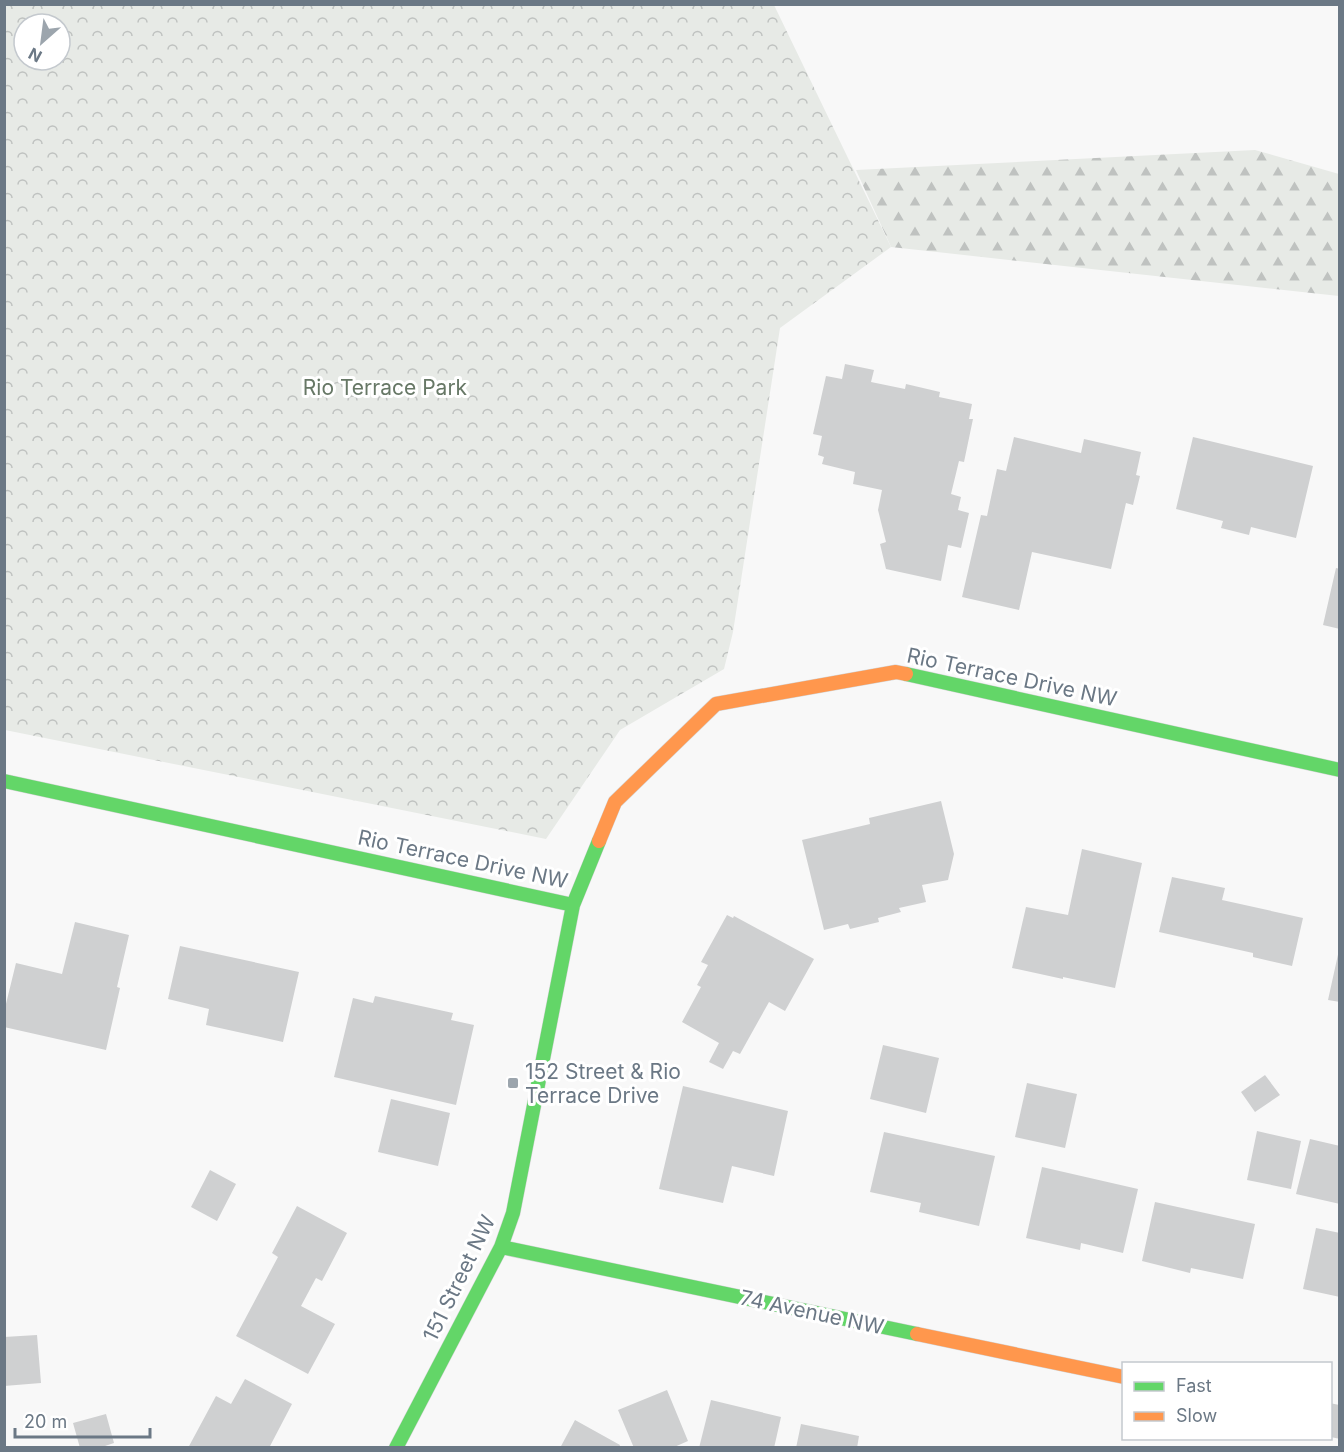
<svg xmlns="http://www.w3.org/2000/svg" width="1344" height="1452" viewBox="0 0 1344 1452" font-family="Inter,sans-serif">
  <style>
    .forest { fill: url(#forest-firs) }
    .park { fill: url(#park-crowns); fill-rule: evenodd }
    .building { fill: #cfd0d1 }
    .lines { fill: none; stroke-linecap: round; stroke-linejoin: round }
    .fast-casing { stroke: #d4d5d6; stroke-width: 15 }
    .slow-casing { stroke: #d4d5d6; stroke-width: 15 }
    .street { stroke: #cdcecf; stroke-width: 33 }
    .fast { stroke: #63d668; stroke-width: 14 }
    .slow { stroke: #ff974d; stroke-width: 14 }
    .poi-dot { fill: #9ca5ad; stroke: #fff; stroke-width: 2 }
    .labels { text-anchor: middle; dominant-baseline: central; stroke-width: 6; stroke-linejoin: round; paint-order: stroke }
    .park-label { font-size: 21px; fill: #677866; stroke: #fff }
    .street-label { font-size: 21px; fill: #6b7885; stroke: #fff }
    .poi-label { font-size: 21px; fill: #6b7885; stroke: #fff; text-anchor: start }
  </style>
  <defs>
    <pattern id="forest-firs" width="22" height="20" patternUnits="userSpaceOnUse" patternTransform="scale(1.5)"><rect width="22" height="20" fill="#e7eae6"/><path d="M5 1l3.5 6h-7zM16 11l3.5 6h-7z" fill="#bfc2c0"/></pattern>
    <pattern id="park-crowns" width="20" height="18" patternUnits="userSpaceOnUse" patternTransform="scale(1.5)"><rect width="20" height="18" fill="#e7eae6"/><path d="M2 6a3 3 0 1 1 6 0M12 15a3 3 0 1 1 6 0" fill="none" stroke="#bfc2c0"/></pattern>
  </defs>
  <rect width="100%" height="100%" fill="#f8f8f8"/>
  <path class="forest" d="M 1255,150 L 1339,174 L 1339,296 L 891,247 L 856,170 Z"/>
  <path class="park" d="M 4,5 L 774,5 L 891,247 L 780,328 L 733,632 L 724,669 L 620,730 L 546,839 L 5,730 ZM 24,24 L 60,24 L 60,60 L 24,60 Z"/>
  <path class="building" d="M 845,364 L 874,370 L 871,382 L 905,389 L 906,384 L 940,392 L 939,397 L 972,404 L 969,419 L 973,419 L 964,462 L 959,461 L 951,494 L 961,497 L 958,510 L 969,513 L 961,548 L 948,545 L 941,581 L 886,569 L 880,544 L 886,542 L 878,510 L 882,490 L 853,484 L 855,472 L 822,464 L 824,457 L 818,455 L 822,436 L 813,434 L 826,376 L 842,379 Z
    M 1014,437 L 1081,453 L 1084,439 L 1141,452 L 1136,475 L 1140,476 L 1133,505 L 1126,503 L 1111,569 L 1032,552 L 1019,610 L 962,597 L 981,515 L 987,516 L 997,469 L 1006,471 Z
    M 1193,437 L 1313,466 L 1296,538 L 1251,527 L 1249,535 L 1221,528 L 1223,521 L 1176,509 Z
    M 1336,568 L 1340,569 L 1340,629 L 1323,625 Z
    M 941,801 L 954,854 L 948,880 L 922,885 L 926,902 L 899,908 L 901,912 L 878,918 L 879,922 L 850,929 L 848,924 L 824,930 L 802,840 L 870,824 L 869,818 Z
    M 1082,849 L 1142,863 L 1115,988 L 1063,977 L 1063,979 L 1012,968 L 1026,907 L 1068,915 Z
    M 1172,877 L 1225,888 L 1222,900 L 1303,918 L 1292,966 L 1253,957 L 1253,953 L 1159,932 Z
    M 727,915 L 733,918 L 734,916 L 814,959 L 785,1011 L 769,1002 L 740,1054 L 733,1051 L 723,1069 L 709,1062 L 719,1043 L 682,1022 L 701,987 L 697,985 L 708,965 L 701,962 Z
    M 75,922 L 129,935 L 117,987 L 120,988 L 106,1050 L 4,1027 L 4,1012 L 16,963 L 62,974 Z
    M 180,946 L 299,972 L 283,1042 L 206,1025 L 209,1009 L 168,999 Z
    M 1339,950 L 1340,950 L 1340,1002 L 1328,1000 Z
    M 375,996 L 453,1013 L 451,1020 L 474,1025 L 456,1105 L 334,1077 L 353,998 L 373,1003 Z
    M 883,1045 L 939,1058 L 926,1113 L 870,1099 Z
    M 1265,1075 L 1280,1095 L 1255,1112 L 1241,1092 Z
    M 1027,1083 L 1077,1094 L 1065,1148 L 1015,1137 Z
    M 683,1086 L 788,1111 L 774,1176 L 732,1166 L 723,1203 L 659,1189 Z
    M 391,1099 L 450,1113 L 438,1166 L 378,1152 Z
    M 1257,1131 L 1301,1141 L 1291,1189 L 1247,1180 Z
    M 884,1132 L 995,1156 L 979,1226 L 919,1212 L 921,1203 L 870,1192 Z
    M 1310,1139 L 1340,1146 L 1340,1204 L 1296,1194 Z
    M 1042,1167 L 1138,1189 L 1123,1253 L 1081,1243 L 1080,1250 L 1026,1238 Z
    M 210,1170 L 236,1184 L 217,1221 L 191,1207 Z
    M 1155,1202 L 1255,1224 L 1243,1279 L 1191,1268 L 1190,1273 L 1142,1261 Z
    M 297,1206 L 347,1233 L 322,1281 L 316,1278 L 301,1306 L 335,1324 L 308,1374 L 236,1336 L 278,1257 L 272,1253 Z
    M 1316,1228 L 1340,1233 L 1340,1297 L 1303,1289 Z
    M 37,1335 L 41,1383 L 4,1386 L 4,1337 Z
    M 245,1379 L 292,1404 L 269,1448 L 188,1448 L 216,1396 L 231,1404 Z
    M 667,1390 L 688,1441 L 672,1448 L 634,1448 L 618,1410 Z
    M 711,1400 L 781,1417 L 774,1448 L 699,1448 Z
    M 106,1414 L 114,1443 L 99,1448 L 80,1448 L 73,1423 Z
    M 575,1420 L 620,1445 L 619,1448 L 560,1448 Z
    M 801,1424 L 859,1436 L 857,1448 L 796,1448 Z"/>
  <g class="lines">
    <defs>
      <path id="fast" d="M 906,674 L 1340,770
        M 4,781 L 573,905
        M 501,1247 L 917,1334
        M 396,1448 L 501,1247 L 513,1213 L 573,905 L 599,841"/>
      <path id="slow" d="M 599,841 L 615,802 L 716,704 L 896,672 L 906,674
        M 917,1334 L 1124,1377"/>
    </defs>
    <use href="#fast" class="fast-casing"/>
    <use href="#slow" class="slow-casing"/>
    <path class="street" d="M 1330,1420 L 1340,1422"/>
    <use href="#fast" class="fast"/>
    <use href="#slow" class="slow"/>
  </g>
  <rect class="poi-dot" x="507" y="1077" width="12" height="12" rx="3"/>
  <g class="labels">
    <g class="park-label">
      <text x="385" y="387">Rio Terrace Park</text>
    </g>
    <g class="street-label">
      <text transform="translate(1012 677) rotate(12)">Rio Terrace Drive NW</text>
      <text transform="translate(463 859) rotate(12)">Rio Terrace Drive NW</text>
      <text transform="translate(459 1278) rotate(-64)">151 Street NW</text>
      <text transform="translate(812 1312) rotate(12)">74 Avenue NW</text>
    </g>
    <g class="poi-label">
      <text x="525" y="1071">152 Street &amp; Rio<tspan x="525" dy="24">Terrace Drive</tspan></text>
    </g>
  </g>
  <rect width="1344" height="1452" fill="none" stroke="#6b7885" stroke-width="12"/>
  <rect x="1122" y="1362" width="210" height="78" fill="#ffffff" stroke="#c4c9ce" stroke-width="1.5"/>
  <rect x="1134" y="1382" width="30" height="9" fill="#63d668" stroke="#c4c9ce" stroke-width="1.5"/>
  <text x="1176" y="1392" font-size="18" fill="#6b7885">Fast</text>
  <rect x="1134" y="1412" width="30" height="9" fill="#ff974d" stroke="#c4c9ce" stroke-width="1.5"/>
  <text x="1176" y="1422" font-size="18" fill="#6b7885">Slow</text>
  <g transform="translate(42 42) rotate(208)"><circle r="28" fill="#ffffff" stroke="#c4c9ce" stroke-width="1.5"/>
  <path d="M0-4.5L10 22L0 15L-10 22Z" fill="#9ca5ad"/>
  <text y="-9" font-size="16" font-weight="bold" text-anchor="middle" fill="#6b7885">N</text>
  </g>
  <path d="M15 1428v9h135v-9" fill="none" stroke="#6b7885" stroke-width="3"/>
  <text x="24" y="1428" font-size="18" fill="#6b7885" stroke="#ffffff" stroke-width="4.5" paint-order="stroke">20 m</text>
</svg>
